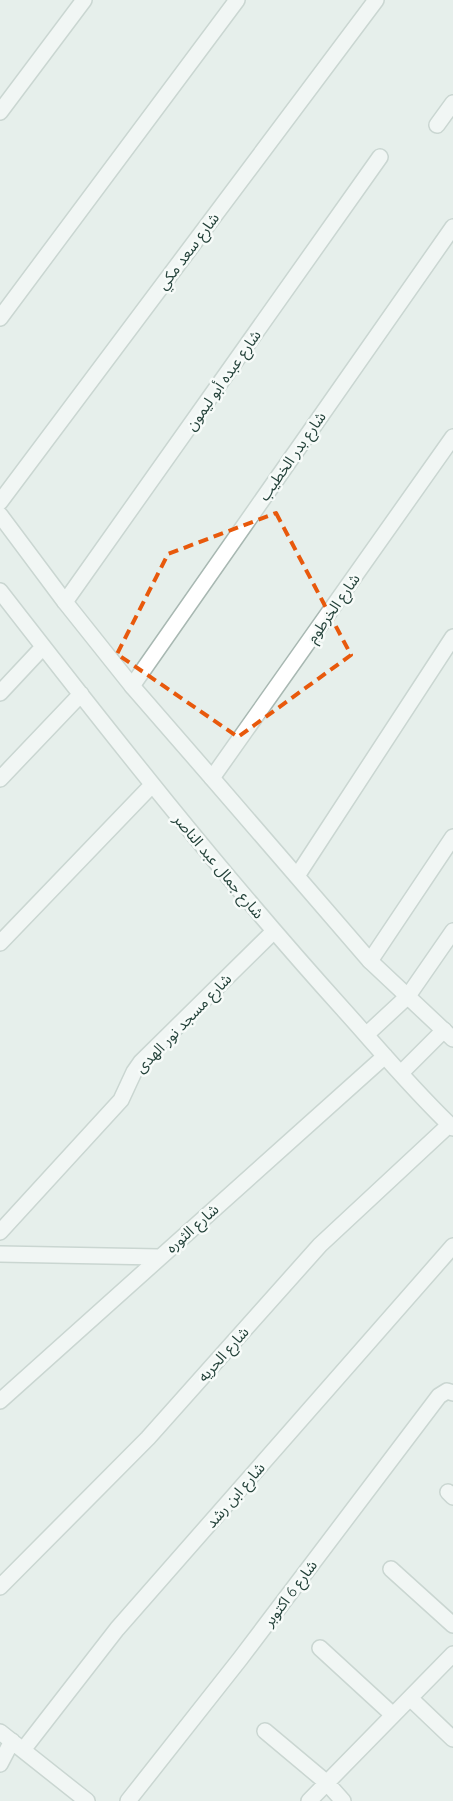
<svg xmlns="http://www.w3.org/2000/svg" width="453" height="1801" viewBox="0 0 453 1801" font-family="Quicksand,'Noto Sans Arabic',sans-serif">
  <style>
    .lines { fill: none; stroke-linecap: round; stroke-linejoin: round }
    .minor-casing { stroke: #a8b8b2; stroke-width: 18 }
    .tertiary-casing { stroke: #a8b8b2; stroke-width: 18 }
    .minor { stroke: #fff; stroke-width: 15 }
    .tertiary { stroke: #fff; stroke-width: 15 }
    .marked { fill: none; stroke: #e8590c; stroke-width: 4; stroke-dasharray: 10 6; stroke-linejoin: round }
    .labels { text-anchor: middle; dominant-baseline: central; stroke-width: 5; stroke-linejoin: round; paint-order: stroke }
    .street-label { font-size: 15px; fill: #24423a; stroke: #f7fbf9 }
  </style>
  <rect width="100%" height="100%" fill="#e6efeb"/>
  <g class="lines">
    <defs>
      <path id="minor" d="M 0,112 L 84,0
        M 437,125 L 453,103
        M 0,318 L 237,0
        M 0,502 L 376,0
        M 0,591 C 111,734 222,875 343,1009 C 379,1049 414,1091 453,1128
        M 65,602 L 380,157
        M 132,686 L 453,227
        M 0,693 L 43,647
        M 212,778 L 453,437
        M 0,779 L 81,694
        M 297,876 L 453,637
        M 0,943 L 152,785
        M 370,961 L 453,837
        M 366,1035 L 408,996 L 453,931
        M 401,1073 L 444,1030
        M 0,1232 L 121,1100 L 134,1072 L 141,1062 L 273,932
        M 0,1254 L 159,1257
        M 0,1401 L 385,1056
        M 448,1492 L 453,1497
        M 391,1569 L 453,1625
        M 0,1587 L 148,1438 L 320,1245 L 449,1125
        M 320,1648 L 393,1715
        M 410,1698 L 453,1739
        M 265,1731 L 327,1783 L 343,1801
        M 0,1732 L 87,1801
        M 23,1750 L 117,1629 L 453,1246
        M 0,1764 L 12,1741
        M 128,1801 L 240,1659 L 439,1396 L 447,1391 L 453,1393
        M 309,1801 L 453,1654"/>
      <path id="tertiary" d="M 0,515 L 65,602 L 132,686 L 212,778 L 370,961 L 453,1039"/>
    </defs>
    <use href="#minor" class="minor-casing"/>
    <use href="#tertiary" class="tertiary-casing"/>
    <use href="#minor" class="minor"/>
    <use href="#tertiary" class="tertiary"/>
  </g>
  <path d="M0 0H453V1801H0ZM 276,513 L 351,655 L 238,737 L 117,654 L 168,554 Z" fill="#e6efeb" fill-opacity=".55" fill-rule="evenodd"/>
  <path class="marked" d="M 276,513 L 351,655 L 238,737 L 117,654 L 168,554 Z"/>
  <g class="labels">
    <g class="street-label">
      <text transform="translate(188 251) rotate(-53)">شارع سعد مكي</text>
      <text transform="translate(223 380) rotate(-55)">شارع عبده أبو ليمون</text>
      <text transform="translate(292 456) rotate(-55)">شارع بدر الخطيب</text>
      <text transform="translate(333 608) rotate(-55)">شارع الخرطوم</text>
      <text transform="translate(219 866) rotate(50)">شارع جمال عبد الناصر</text>
      <text transform="translate(183 1023) rotate(-46)">شارع مسجد نور الهدى</text>
      <text transform="translate(192 1228) rotate(-42)">شارع الثوره</text>
      <text transform="translate(223 1354) rotate(-48)">شارع الحريه</text>
      <text transform="translate(235 1495) rotate(-49)">شارع ابن رشد</text>
      <text transform="translate(290 1593) rotate(-53)">شارع 6 اكتوبر</text>
    </g>
  </g>
</svg>
